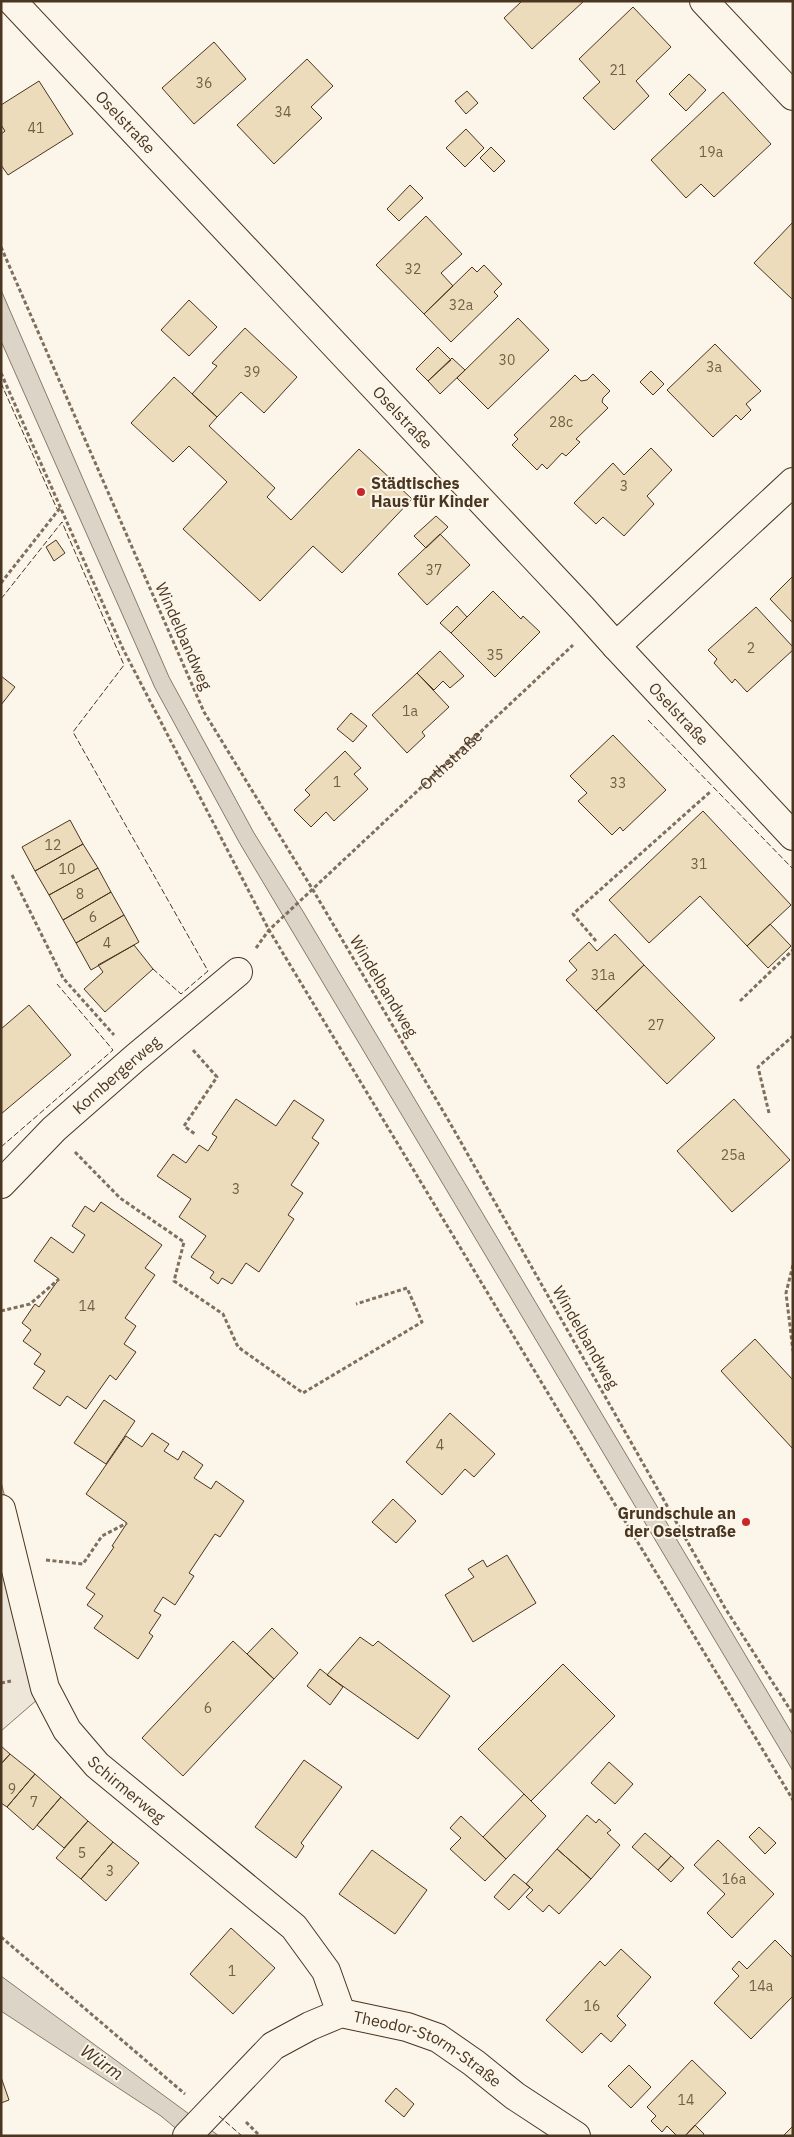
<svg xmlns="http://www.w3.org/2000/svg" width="794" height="2137" viewBox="0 0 794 2137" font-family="'IBM Plex Sans',sans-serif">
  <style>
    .green { fill: #ede6d9; stroke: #887966 }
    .water { fill: #dcd4c6; stroke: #887966 }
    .building { fill: #ecdcbc; stroke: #4a3520 }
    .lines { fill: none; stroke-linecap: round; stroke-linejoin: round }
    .minor-casing { stroke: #4a3520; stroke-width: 30 }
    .path { stroke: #7f6f5c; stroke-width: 3; stroke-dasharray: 4 2.5; stroke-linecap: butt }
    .minor { stroke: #fbf6e9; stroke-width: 28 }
    .fence { stroke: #4a3520; stroke-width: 1; stroke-dasharray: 6 2.5; stroke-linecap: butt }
    .poi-dot { fill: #c62828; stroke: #fbf6e9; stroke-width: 2 }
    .labels { text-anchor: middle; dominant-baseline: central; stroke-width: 4; stroke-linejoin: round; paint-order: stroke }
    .number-label { font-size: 14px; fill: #725f47 }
    .street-label { font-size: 16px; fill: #4a3520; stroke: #fbf6e9 }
    .poi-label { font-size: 16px; font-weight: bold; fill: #4a3520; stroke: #fbf6e9; text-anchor: start }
    .water-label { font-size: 18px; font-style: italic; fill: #4a3520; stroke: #fbf6e9 }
  </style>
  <rect width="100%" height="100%" fill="#fbf6e9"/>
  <path class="green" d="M 1,1482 L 53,1686 L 1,1731 Z"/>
  <path class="water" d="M 1,290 L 169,677 L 254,833 L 304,913 L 793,1735 L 793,1771 L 239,842 L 155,688 L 1,341 Z
    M 1,1976 L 219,2136 L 185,2136 L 161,2116 L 1,2011 Z"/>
  <path class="building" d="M 522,1 L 584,1 L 532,49 L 504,18 Z
    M 633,7 L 671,47 L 636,81 L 649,96 L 614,130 L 583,98 L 600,82 L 579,59 Z
    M 214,42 L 246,79 L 194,124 L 162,88 Z
    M 307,59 L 333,86 L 311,107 L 322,118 L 274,164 L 237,125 Z
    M 689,74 L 706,90 L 686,111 L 669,94 Z
    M 39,81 L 73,134 L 8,175 L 1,165 L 1,134 L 5,131 L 1,125 L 1,105 Z
    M 467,91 L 478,103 L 466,114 L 455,101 Z
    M 723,92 L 771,144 L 714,197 L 701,184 L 686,198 L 651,160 Z
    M 466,129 L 484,148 L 465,167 L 446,148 Z
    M 491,147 L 505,161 L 494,172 L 480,158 Z
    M 410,185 L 423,198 L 399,221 L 387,209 Z
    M 426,216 L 462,254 L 441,273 L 453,286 L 424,314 L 376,265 Z
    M 793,222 L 793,300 L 754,263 Z
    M 484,265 L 502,284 L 494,292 L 498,296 L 451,342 L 424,314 L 472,267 L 477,272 Z
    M 189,300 L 217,327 L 189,356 L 161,330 Z
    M 518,318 L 549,350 L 488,409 L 457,378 Z
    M 245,328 L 297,377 L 264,413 L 241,392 L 217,417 L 192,394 L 217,366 L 212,363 Z
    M 715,344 L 761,391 L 746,404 L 751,410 L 741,420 L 736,415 L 713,437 L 667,390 Z
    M 438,347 L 451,360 L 428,381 L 416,369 Z
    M 452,358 L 465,370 L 440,394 L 428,381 Z
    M 651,371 L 664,384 L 653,395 L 640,382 Z
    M 593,374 L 610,391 L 603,398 L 602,402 L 608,408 L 576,439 L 580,442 L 566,456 L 562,453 L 547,469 L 542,464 L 537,470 L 512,445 L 518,439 L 514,435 L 575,375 L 581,381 L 587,380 Z
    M 174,377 L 217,417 L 209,426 L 275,488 L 267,497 L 291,520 L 359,449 L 412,499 L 342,573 L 313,546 L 260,601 L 183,529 L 227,482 L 189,446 L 173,462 L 131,423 Z
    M 651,448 L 672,470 L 647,496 L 654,504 L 624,536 L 603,517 L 596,524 L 574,503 L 613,463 L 624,475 Z
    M 436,516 L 448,527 L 426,548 L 414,536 Z
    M 440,534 L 470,565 L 427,605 L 398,574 Z
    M 56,540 L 65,553 L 54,561 L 46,547 Z
    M 793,576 L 793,623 L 770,599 Z
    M 493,591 L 521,619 L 523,616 L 540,632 L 495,677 L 451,633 Z
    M 457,606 L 467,617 L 451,633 L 440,623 Z
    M 756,607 L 793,647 L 793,650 L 747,692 L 735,679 L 732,683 L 714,663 L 717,659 L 708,650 Z
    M 440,651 L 464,676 L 450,688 L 443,681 L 434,690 L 417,673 Z
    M 417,673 L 449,707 L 422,732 L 425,736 L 407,753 L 372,715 Z
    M 1,676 L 15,687 L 1,705 Z
    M 351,713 L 367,726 L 353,742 L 337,729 Z
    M 613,735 L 666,790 L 623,831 L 620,827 L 612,835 L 578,801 L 587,793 L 570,776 Z
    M 345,751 L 361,768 L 354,774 L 368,789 L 334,821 L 326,812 L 311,827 L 294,810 L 310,795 L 305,790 Z
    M 703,811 L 791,905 L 747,946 L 700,896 L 649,943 L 609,900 Z
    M 70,820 L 83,844 L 35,871 L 22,847 Z
    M 83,844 L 98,868 L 49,895 L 35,871 Z
    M 98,868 L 111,892 L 63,920 L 49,895 Z
    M 111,892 L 124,915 L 76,943 L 63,920 Z
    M 124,915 L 139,942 L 91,970 L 76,943 Z
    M 770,924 L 791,946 L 768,968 L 747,946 Z
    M 615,934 L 644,965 L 596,1011 L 566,980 L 577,970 L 569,961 L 589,942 L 597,951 Z
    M 134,945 L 153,969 L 105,1012 L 84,989 L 103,972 L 98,965 Z
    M 644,965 L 715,1038 L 667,1084 L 596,1011 Z
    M 29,1005 L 71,1055 L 1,1114 L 1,1029 Z
    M 236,1099 L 276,1126 L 294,1100 L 324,1120 L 312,1138 L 319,1143 L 291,1185 L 303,1193 L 288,1215 L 294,1219 L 259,1272 L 246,1263 L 232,1284 L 222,1278 L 218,1284 L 210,1278 L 214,1272 L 191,1257 L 206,1236 L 179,1217 L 191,1199 L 157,1176 L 173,1154 L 186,1163 L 199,1145 L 208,1151 L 217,1137 L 212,1134 Z
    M 734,1099 L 790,1160 L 732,1212 L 677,1151 Z
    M 101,1202 L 162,1245 L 145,1268 L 155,1275 L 125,1318 L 136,1326 L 124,1344 L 136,1352 L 116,1380 L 110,1375 L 86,1409 L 67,1396 L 60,1406 L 33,1388 L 45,1371 L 34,1364 L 41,1354 L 23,1341 L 31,1330 L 22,1323 L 35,1304 L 39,1307 L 59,1279 L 34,1261 L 51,1237 L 73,1253 L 85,1235 L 72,1226 L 85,1206 L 94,1212 Z
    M 755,1339 L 793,1380 L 793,1449 L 721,1371 Z
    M 104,1400 L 135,1421 L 106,1464 L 74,1443 Z
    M 450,1413 L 495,1454 L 474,1477 L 465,1469 L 442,1495 L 406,1462 Z
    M 152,1433 L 169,1444 L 164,1451 L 178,1460 L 183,1451 L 203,1465 L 194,1478 L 211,1489 L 216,1481 L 244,1501 L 220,1537 L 215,1534 L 189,1573 L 194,1576 L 175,1605 L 163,1597 L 154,1611 L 161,1615 L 149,1633 L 153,1636 L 138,1659 L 94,1628 L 103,1616 L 87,1605 L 95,1594 L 86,1588 L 114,1547 L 112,1546 L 127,1523 L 86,1494 L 126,1436 L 142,1447 Z
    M 393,1499 L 416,1521 L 396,1543 L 372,1522 Z
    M 507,1555 L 536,1603 L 473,1642 L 445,1595 L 474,1577 L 468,1569 L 483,1560 L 487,1567 Z
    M 272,1628 L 298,1653 L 274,1679 L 247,1654 Z
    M 360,1637 L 373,1646 L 378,1641 L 450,1696 L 418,1739 L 327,1675 Z
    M 233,1641 L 274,1679 L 183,1776 L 142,1738 Z
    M 563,1664 L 615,1716 L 531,1801 L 478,1749 Z
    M 320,1669 L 343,1687 L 330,1705 L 307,1686 Z
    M 1,1746 L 10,1754 L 1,1764 Z
    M 10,1754 L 35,1774 L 7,1807 L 1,1803 L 1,1764 Z
    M 304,1760 L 342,1787 L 301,1843 L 304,1846 L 296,1858 L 255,1827 Z
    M 609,1762 L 633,1784 L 615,1804 L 591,1783 Z
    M 35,1774 L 61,1797 L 33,1830 L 7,1807 Z
    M 524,1794 L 546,1816 L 506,1859 L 483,1837 Z
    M 61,1797 L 88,1821 L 64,1848 L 37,1825 Z
    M 587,1815 L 596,1823 L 599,1819 L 611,1830 L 607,1833 L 620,1845 L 591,1879 L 557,1849 Z
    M 461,1816 L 506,1859 L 485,1881 L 450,1849 L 461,1838 L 450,1828 Z
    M 88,1821 L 113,1842 L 81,1879 L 56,1858 Z
    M 759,1827 L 776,1843 L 765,1854 L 749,1837 Z
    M 645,1833 L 671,1856 L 658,1870 L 632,1847 Z
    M 718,1840 L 774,1894 L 732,1938 L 707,1913 L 725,1894 L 694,1865 Z
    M 113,1842 L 139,1863 L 106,1901 L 81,1879 Z
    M 557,1849 L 591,1879 L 559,1914 L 549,1905 L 543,1912 L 526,1897 L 533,1890 L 526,1884 Z
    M 372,1850 L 427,1890 L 395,1934 L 339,1894 Z
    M 671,1856 L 684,1868 L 671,1882 L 658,1870 Z
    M 514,1874 L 530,1887 L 509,1910 L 494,1897 Z
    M 231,1928 L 275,1968 L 233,2014 L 190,1974 Z
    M 775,1940 L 793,1958 L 793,1996 L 751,2039 L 714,2003 L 739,1976 L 732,1969 L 739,1961 L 747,1969 Z
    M 621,1949 L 651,1977 L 617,2016 L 626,2025 L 611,2042 L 601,2033 L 582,2053 L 546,2020 L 600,1961 L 605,1966 Z
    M 692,2060 L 726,2093 L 685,2136 L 677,2136 L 667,2126 L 662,2132 L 651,2121 L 656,2116 L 647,2107 Z
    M 629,2065 L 651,2087 L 631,2108 L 608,2086 Z
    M 1,2077 L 9,2100 L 1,2103 Z
    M 396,2088 L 414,2104 L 404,2117 L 385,2101 Z
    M 695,2125 L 704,2134 L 703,2136 L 685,2136 Z
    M 793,2126 L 793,2136 L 783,2136 Z"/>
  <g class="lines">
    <defs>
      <g id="minor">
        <path id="s2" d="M 12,1 L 582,608 L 616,646 L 793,836"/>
        <path d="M 704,1 L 793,96"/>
        <path d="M 616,646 L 793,482"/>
        <path id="s3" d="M 1,1184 L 54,1129 L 135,1058 L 238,972"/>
        <path id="s4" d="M 1,1509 L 45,1688 L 67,1730 L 97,1765 L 294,1927 L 326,1971 L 341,2013"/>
        <path id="s5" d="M 187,2136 L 273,2046 L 310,2026 L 341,2013 L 407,2027 L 438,2038 L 474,2063 L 515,2096 L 576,2136"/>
      </g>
    </defs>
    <use href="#minor" class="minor-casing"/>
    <g class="path">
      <path d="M 1,247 L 204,712 L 313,890 L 450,1123 L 725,1608 L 793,1714"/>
      <path d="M 1,373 L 123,649 L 269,930 L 793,1800"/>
      <path d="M 1,583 L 60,508"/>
      <path d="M 12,875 L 63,978 L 114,1035"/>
      <path d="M 596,941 L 573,914 L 710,792"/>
      <path id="s1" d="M 256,948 L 269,930 L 573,645"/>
      <path d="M 740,1001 L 793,950"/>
      <path d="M 193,1050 L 217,1077 L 184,1126 L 195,1134"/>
      <path d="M 769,1113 L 758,1067 L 793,1036"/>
      <path d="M 75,1152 L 120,1198 L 184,1242 L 174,1281 L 223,1314 L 238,1347 L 303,1393 L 422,1322 L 407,1288 L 356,1304"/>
      <path d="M 793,1265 L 786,1293 L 793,1351"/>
      <path d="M 1,1311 L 30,1304 L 59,1279"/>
      <path d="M 46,1560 L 83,1564 L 102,1536 L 127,1523"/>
      <path d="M 1,1683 L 11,1681"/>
      <path d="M 1,1937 L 185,2094"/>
      <path d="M 246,2122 L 260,2136"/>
    </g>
    <use href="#minor" class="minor"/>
    <path class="fence" d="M 1,383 L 57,509
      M 1,599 L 62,522 L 124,665 L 73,732 L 208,971 L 181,994 L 153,969
      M 648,720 L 793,869
      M 1,1147 L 113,1050 L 57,984
      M 219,2116 L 242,2136"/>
  </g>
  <g class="poi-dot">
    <circle cx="361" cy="492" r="5"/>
    <circle cx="746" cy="1522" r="5"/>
  </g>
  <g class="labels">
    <g class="number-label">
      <text x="618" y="70">21</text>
      <text x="204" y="83">36</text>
      <text x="283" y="112">34</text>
      <text x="36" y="128">41</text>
      <text x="711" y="152">19a</text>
      <text x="413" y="269">32</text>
      <text x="461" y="305">32a</text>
      <text x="507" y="360">30</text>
      <text x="714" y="367">3a</text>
      <text x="252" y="372">39</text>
      <text x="561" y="422">28c</text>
      <text x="624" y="486">3</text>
      <text x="434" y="570">37</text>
      <text x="751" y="648">2</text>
      <text x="495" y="655">35</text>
      <text x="410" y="711">1a</text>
      <text x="337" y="782">1</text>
      <text x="618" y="783">33</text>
      <text x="53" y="845">12</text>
      <text x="699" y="864">31</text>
      <text x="67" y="869">10</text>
      <text x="80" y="894">8</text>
      <text x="93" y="917">6</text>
      <text x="107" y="943">4</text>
      <text x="603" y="975">31a</text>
      <text x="656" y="1025">27</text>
      <text x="733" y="1155">25a</text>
      <text x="236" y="1189">3</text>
      <text x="87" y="1306">14</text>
      <text x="440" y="1445">4</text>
      <text x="208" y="1708">6</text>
      <text x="12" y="1789">9</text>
      <text x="34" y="1802">7</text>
      <text x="82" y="1853">5</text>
      <text x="110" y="1871">3</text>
      <text x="734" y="1879">16a</text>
      <text x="232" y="1971">1</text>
      <text x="761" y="1986">14a</text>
      <text x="592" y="2006">16</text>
      <text x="686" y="2100">14</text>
    </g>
    <g class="street-label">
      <text stroke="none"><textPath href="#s2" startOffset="166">Oselstraße</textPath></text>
      <text stroke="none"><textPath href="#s2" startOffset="571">Oselstraße</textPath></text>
      <text transform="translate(184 636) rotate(66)">Windelbandweg</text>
      <text stroke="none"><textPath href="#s2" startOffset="976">Oselstraße</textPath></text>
      <text stroke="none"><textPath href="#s1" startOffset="271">Orthstraße</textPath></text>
      <text transform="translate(384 986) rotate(59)">Windelbandweg</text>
      <text stroke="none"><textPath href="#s3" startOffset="159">Kornbergerweg</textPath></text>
      <text transform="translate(586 1337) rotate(60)">Windelbandweg</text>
      <text stroke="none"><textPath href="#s4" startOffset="316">Schirmerweg</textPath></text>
      <text stroke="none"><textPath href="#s5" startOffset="295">Theodor-Storm-Straße</textPath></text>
    </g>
    <g class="poi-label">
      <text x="371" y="483">Städtisches<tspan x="371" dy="18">Haus für Kinder</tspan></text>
      <text x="736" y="1513" text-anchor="end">Grundschule an<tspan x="736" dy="18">der Oselstraße</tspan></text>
    </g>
    <g class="water-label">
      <text transform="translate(102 2062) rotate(35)">Würm</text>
    </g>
  </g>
  <rect width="794" height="2137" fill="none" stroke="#4a3520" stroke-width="5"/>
</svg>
